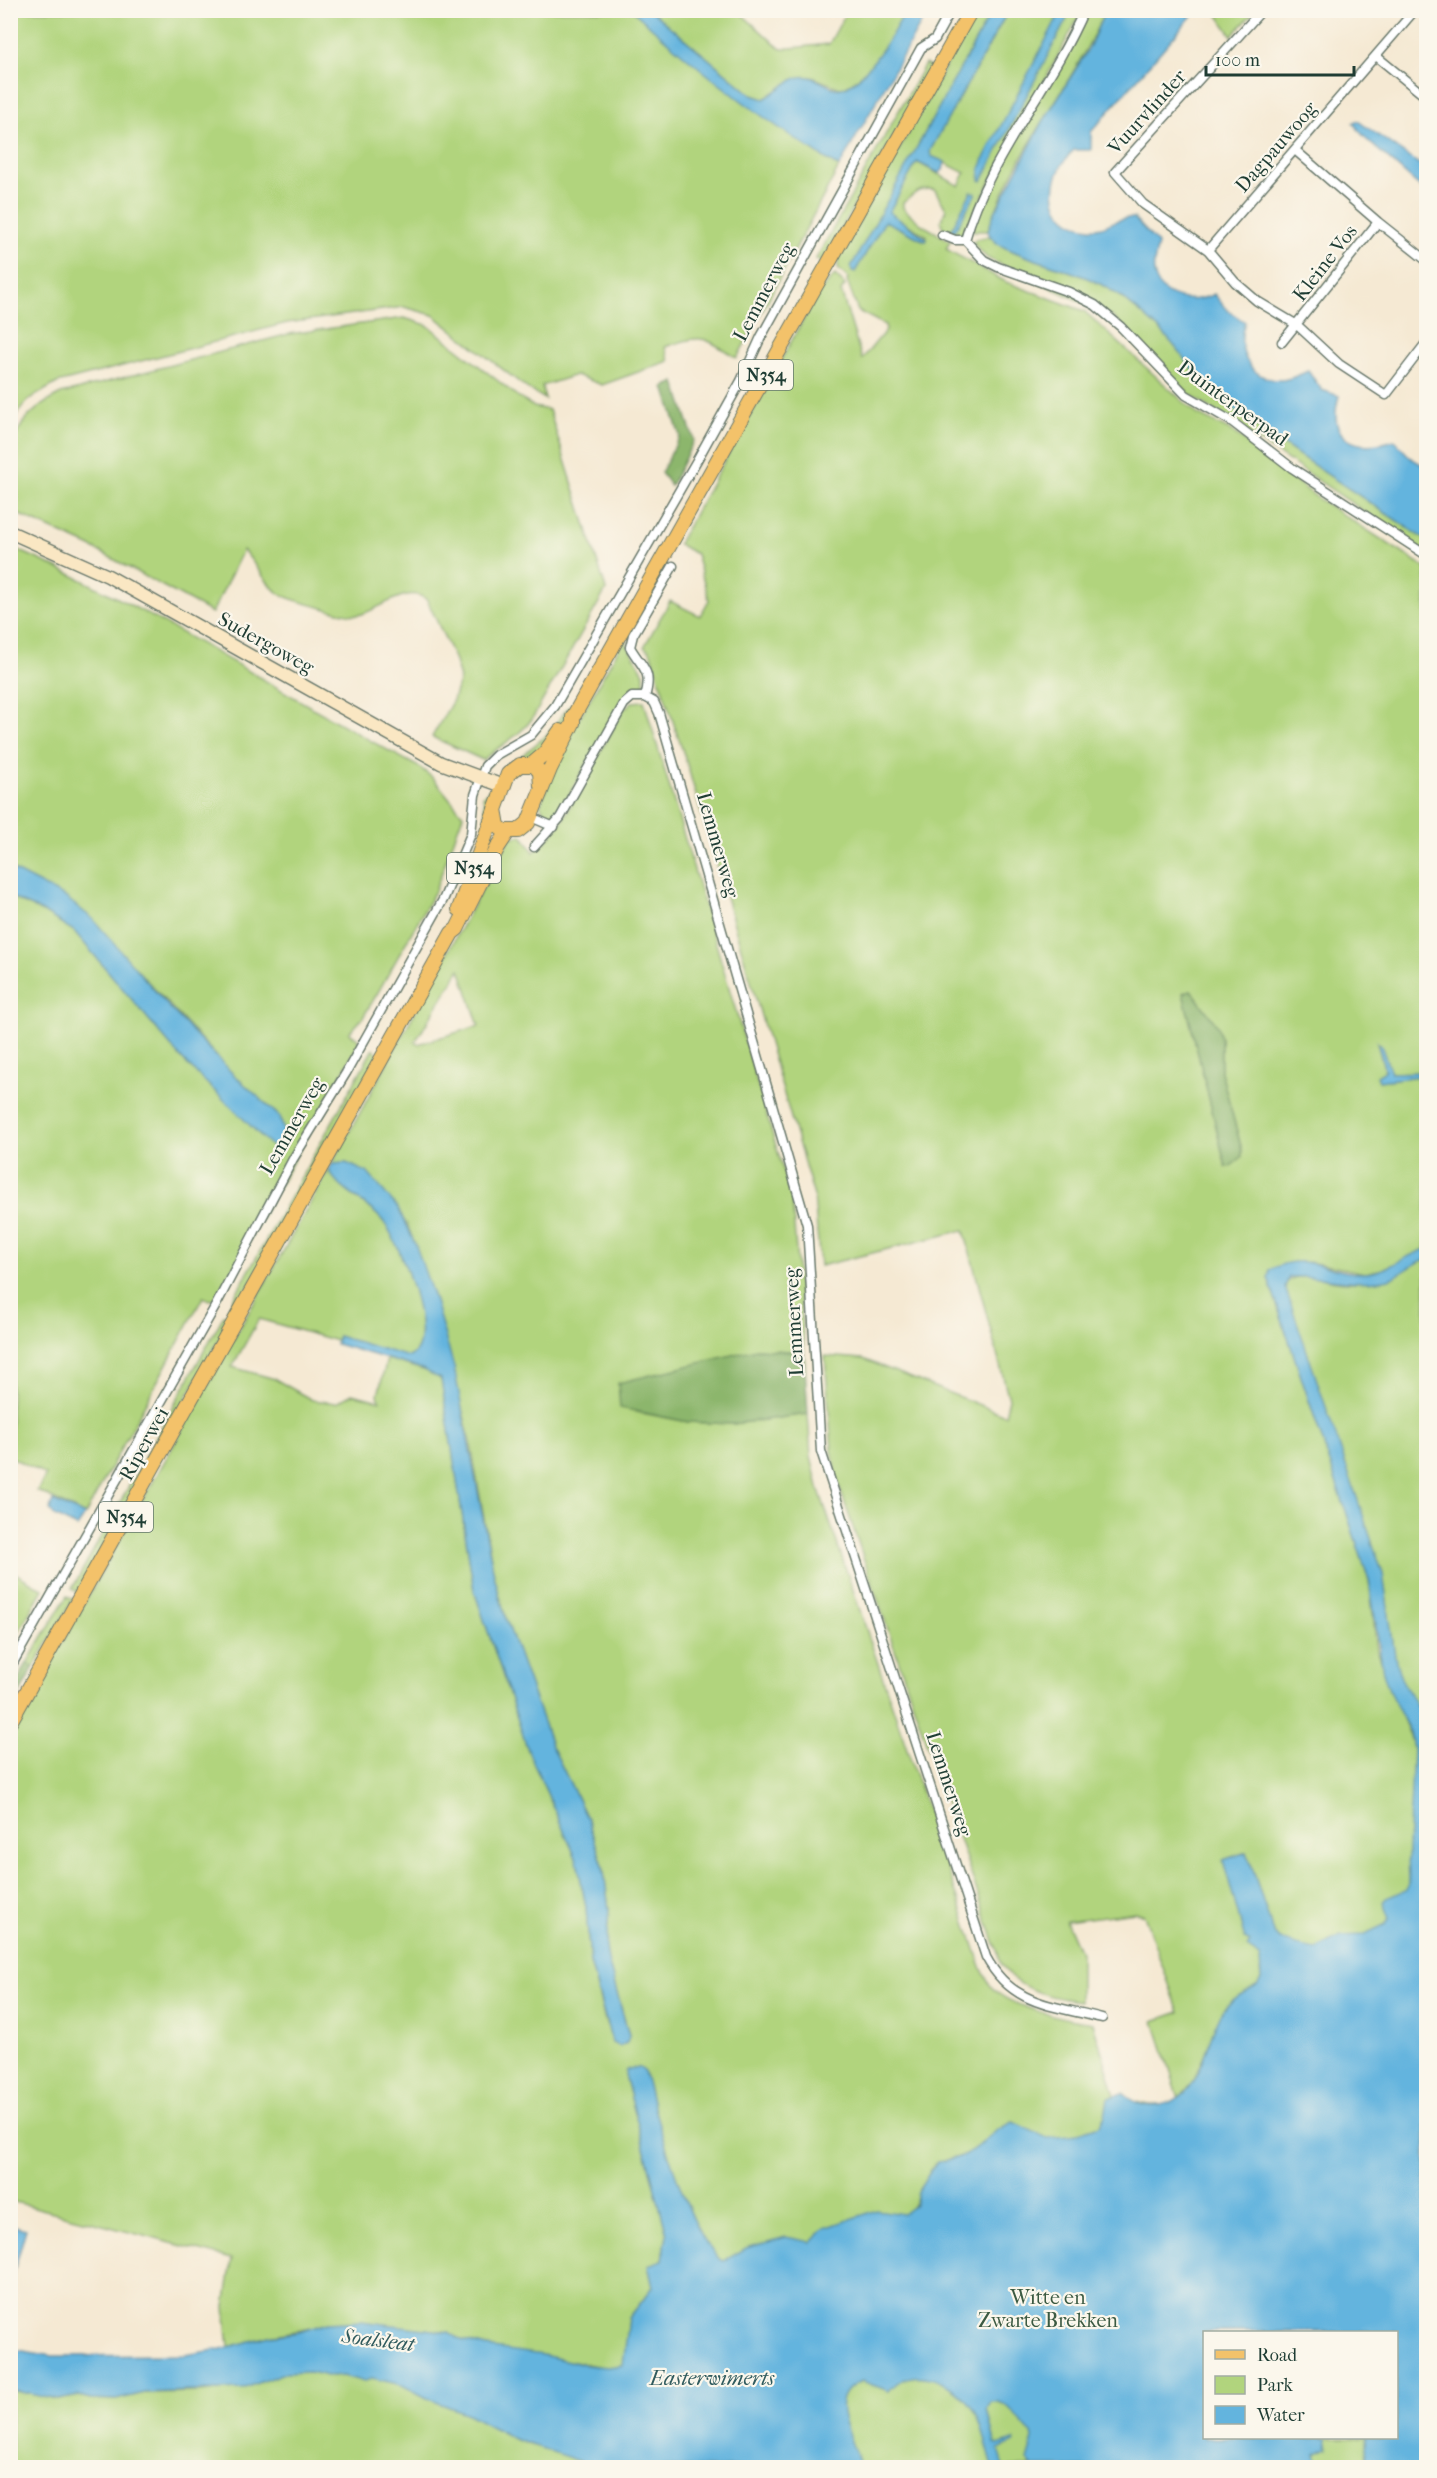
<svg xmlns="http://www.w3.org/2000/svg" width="1437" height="2478" viewBox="0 0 1437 2478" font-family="'IM FELL French Canon',serif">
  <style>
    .green { fill: #b1d47d; stroke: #688858; stroke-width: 1.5; fill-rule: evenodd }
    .forest { fill: #8cb66c; stroke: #567a50; stroke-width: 1.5 }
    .water { fill: #63b4de; stroke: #417889; stroke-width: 1.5 }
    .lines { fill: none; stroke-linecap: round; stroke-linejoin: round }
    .street-casing { stroke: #6a796c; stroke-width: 11 }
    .secondary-casing { stroke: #6a796c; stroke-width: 15 }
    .primary-casing { stroke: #6a796c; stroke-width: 16 }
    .street { stroke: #fff; stroke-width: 8 }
    .secondary { stroke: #fae7c3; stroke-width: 12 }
    .primary { stroke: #f3c26a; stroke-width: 14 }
    .labels { text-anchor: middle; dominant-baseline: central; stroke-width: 4.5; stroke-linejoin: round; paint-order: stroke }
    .shield { fill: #fbf7ec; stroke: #61756b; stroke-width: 1.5 }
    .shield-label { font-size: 18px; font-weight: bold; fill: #1f3d34 }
    .street-label { font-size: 20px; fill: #1f3d34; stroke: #fbf7ec }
    .park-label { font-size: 20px; fill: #3c5b43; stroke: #fbf7ec }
    .water-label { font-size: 21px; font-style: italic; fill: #305b5e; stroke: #fbf7ec }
  </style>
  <rect width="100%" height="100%" fill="#fbf7ec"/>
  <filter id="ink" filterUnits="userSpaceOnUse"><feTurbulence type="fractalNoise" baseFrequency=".0167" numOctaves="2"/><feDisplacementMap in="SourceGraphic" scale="12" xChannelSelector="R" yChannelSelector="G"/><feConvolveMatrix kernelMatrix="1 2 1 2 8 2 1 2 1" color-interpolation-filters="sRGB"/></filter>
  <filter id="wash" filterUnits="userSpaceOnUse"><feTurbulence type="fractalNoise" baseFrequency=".008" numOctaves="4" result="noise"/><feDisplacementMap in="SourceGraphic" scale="24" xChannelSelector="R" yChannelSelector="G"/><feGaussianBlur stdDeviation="1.35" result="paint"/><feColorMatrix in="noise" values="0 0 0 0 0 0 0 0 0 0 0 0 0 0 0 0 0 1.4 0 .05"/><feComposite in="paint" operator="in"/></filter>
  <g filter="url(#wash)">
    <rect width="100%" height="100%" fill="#f5e9d3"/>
    <path class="green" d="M 11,11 L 633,11 C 698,68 765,121 839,167 L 737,358 C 702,337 705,333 665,347 L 669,361 L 602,385 L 576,375 L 542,386 L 545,399 L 528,389 L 433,315 L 404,307 L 287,323 L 57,383 L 28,400 L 11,422 Z
      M 651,11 L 738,11 L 781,49 L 829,44 L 847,11 L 905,11 C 894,34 866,82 840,88 L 812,77 L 792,80 L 764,99 L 752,95 Z
      M 977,11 L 992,11 L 851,267 L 885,221 L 925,241 L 927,236 L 888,213 L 917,162 L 959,186 L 965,173 L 931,156 L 930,151 L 1008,11 L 1061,11 L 980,169 L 1071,11 L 1082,11 L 962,234 L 952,236 L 944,231 L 941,221 L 946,209 L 935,190 C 922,186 913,194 903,203 L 903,208 L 921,224 L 950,241 L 946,249 L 1006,282 L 1084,311 L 1197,414 L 1233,432 L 1320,500 L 1426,568 L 1426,1072 L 1391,1073 L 1377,1043 L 1385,1071 L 1378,1076 L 1379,1081 L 1420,1076 L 1426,1080 L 1426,1249 L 1383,1269 L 1366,1273 L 1309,1262 L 1268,1278 L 1369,1580 L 1377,1650 L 1412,1742 L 1399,1680 L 1281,1285 C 1303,1266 1329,1285 1354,1282 C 1378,1279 1403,1265 1426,1259 L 1426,2467 L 11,2468 L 11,2390 L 58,2400 L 79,2396 L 91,2399 L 116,2400 L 144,2393 L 201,2392 L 239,2387 L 249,2344 L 492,2355 L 598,2366 L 486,2347 L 461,2340 L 449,2332 L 406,2327 L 312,2328 L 269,2336 L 229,2347 L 225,2307 L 232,2259 L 11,2201 L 10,1735 L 329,1170 C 339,1192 367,1201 383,1221 C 398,1239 441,1344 409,1357 L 403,1356 L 338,1336 L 337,1341 L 259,1319 L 232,1367 L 275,1379 L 312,1400 L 336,1403 L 352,1394 L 380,1401 L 378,1395 L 387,1359 L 430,1372 L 441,1379 L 474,1590 L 529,1753 L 577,1860 L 586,1907 L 590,1962 L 606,2024 L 629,2035 L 608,1961 L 606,1948 L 609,1909 L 603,1865 L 587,1818 L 551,1744 L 506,1619 L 494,1575 L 470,1440 L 434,1298 L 407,1224 L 354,1166 L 346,1163 L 332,1164 L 510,838 L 522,835 L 534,852 L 549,838 L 561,823 L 624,709 L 632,702 L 644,701 L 792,1200 L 804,1352 L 756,1349 L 636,1412 L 688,1422 L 733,1424 L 808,1414 L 811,1457 L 818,1487 L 979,1961 C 983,1971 986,1982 994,1990 C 1015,2009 1066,2019 1093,2023 L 1115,2095 C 1147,2106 1149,2107 1183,2103 L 1266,1980 L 1260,1970 L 1261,1979 L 1258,1985 L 1225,2008 L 1194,2081 L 1179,2098 L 1154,2021 L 1179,2012 L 1144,1915 L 1135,1912 L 1066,1921 L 1080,1953 L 1080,2001 C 1052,1998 1016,1990 1002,1965 L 838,1483 L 832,1451 L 825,1356 L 863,1359 L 1005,1415 L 1009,1399 L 964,1230 L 820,1266 L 814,1196 L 686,761 L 650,651 L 644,647 L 670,601 L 700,616 L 709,600 L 696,554 L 678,544 L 819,292 L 835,275 L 845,285 L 841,291 L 862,359 L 886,330 L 885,325 L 858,311 L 847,281 L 848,278 L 838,269 L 838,258 ZM 460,969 L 479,1026 L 418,1044 L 415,1042 ZM 1191,990 L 1218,1027 L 1221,1039 L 1221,1072 L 1242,1150 L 1226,1167 L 1183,993 ZM 1247,1852 L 1273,1932 L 1250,1942 L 1223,1860 ZM 644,2071 C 655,2117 686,2226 718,2259 L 629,2366 L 611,2367 L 624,2365 L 629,2318 L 653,2287 L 648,2265 L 663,2261 L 667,2234 L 625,2075 ZM 1013,2122 L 1047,2139 L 1027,2136 L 952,2165 L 917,2211 L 910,2210 C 916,2205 927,2172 937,2161 C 973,2159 984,2139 1013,2122 ZM 1204,2332 L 1396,2332 L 1396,2438 L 1204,2438 Z
      M 1087,11 L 1105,11 C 1072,87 1014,152 988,231 L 974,231 L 972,229 L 975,216 L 1006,155 Z
      M 1215,11 L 1255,11 L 1232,36 Z
      M 925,64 L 932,68 L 823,261 L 818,261 L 816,259 Z
      M 990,236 L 999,245 L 1013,251 C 1042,264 1075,270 1102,285 C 1124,297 1145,316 1163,333 C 1184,355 1199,382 1224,401 C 1289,451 1358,494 1426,540 L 1426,553 L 1188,393 L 1112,316 L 987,258 L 973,243 L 976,239 Z
      M 404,318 L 427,325 L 521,399 L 534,407 L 549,410 L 605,586 L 606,590 L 532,719 C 519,737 500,745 483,760 L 432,737 L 453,700 L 460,678 L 454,658 L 427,600 C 407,583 379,611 358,615 C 350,616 285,599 278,593 C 265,582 255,563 243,550 L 212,613 L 91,547 L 11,511 C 10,455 3,422 61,394 L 289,334 Z
      M 11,547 C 153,608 282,695 419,767 L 433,778 L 463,815 L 435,891 L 377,994 L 362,1019 L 349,1033 L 357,1038 L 359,1043 L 216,1299 L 210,1300 L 203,1297 L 85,1515 L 37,1491 L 46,1475 L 11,1457 L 10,897 L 45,913 L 74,931 L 183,1060 L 272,1146 L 286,1140 L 280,1117 L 232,1073 L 138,971 L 37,883 L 11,869 Z
      M 624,639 L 644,673 L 644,687 L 628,694 L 622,701 L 564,804 L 556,813 L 546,815 L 540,805 L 562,749 Z
      M 569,706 L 572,708 C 558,729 547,752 521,759 L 520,757 L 548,734 Z
      M 489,790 L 494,793 L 486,818 L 483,796 Z
      M 373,1049 L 379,1054 L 233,1314 L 227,1310 Z
      M 224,1315 L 231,1318 L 77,1592 L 72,1589 Z
      M 11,1571 L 43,1589 L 11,1646 Z
      M 67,1596 L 73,1599 L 34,1667 L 27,1663 Z"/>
    <path class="forest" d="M 675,382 L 694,440 L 671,486 L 661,473 L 680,436 L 664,387 Z
      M 1191,990 L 1218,1027 L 1221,1039 L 1221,1072 L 1242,1150 L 1242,1157 L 1231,1166 L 1226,1167 L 1183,993 Z
      M 756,1349 L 804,1352 L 808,1414 L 733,1424 L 688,1422 L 620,1408 L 618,1383 Z
      M 27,1663 L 34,1667 L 11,1709 L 11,1692 Z"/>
    <path class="water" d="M 633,11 L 651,11 L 752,95 L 764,99 C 776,93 787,80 800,77 C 814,74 823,85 835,88 C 859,94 896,29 905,11 L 928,11 L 839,167 C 765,122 697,69 633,11 Z
      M 992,11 L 1008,11 L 930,151 L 931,156 L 945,162 L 943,170 L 939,173 L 917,162 L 889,212 L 927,239 L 925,241 L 885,221 L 855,272 L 852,272 L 851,267 Z
      M 1061,11 L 1071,11 L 982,181 L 980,180 L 980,169 L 985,156 Z
      M 1105,11 L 1196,11 L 1091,132 L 1091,150 L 1074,150 C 1047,175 1044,223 1090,228 C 1107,230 1116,216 1134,218 L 1158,244 C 1157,252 1152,263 1154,272 C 1158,300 1194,305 1214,294 L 1227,310 L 1245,322 C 1235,348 1248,380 1281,380 C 1290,380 1299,375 1308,371 L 1322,390 L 1339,396 C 1326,440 1357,453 1394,440 L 1411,458 L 1426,467 L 1426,540 C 1358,494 1289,451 1224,401 C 1199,382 1184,355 1163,333 C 1145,316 1124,297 1102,285 C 1075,270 1042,264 1013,251 L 999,245 L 990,236 L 988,231 L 993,216 L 1044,120 L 1089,48 Z
      M 1358,121 L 1426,169 L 1426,192 L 1366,139 L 1353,123 Z
      M 971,192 L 976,193 L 954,232 L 951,230 Z
      M 11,869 L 65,897 L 93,919 L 169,1007 L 232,1073 L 280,1117 L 286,1140 L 283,1144 L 272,1146 L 268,1143 L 183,1060 L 74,931 L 45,913 L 11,897 Z
      M 1377,1042 L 1381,1045 L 1391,1073 L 1426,1072 L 1426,1080 L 1420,1076 L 1379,1081 L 1377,1076 L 1385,1071 Z
      M 346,1163 L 367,1172 L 398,1208 L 416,1246 L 434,1298 L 454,1367 L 494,1575 L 506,1619 L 551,1744 L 587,1818 L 603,1865 L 609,1909 L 606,1948 L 608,1961 L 629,2036 L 627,2043 L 618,2046 L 612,2043 L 590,1962 L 586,1907 L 577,1860 L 529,1753 L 474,1590 L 441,1379 L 422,1369 L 336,1344 L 338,1336 L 409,1357 C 441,1344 398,1239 383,1221 C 367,1201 339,1192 329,1170 L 332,1164 Z
      M 1426,1249 L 1426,1259 C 1413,1263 1402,1275 1389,1279 C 1355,1287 1322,1275 1289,1277 L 1285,1287 L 1383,1574 L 1396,1662 L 1401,1678 L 1426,1723 L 1426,2467 L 1367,2467 L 1366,2438 L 1396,2438 L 1396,2332 L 1204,2332 L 1204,2438 L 1327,2438 L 1329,2448 L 1316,2454 L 1320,2468 L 1032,2467 L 1027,2460 L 1033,2439 L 1032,2434 C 1018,2424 1012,2399 991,2402 L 987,2409 L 995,2443 L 998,2445 L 1014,2440 L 1015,2442 L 999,2449 L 1004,2467 L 993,2467 C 988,2451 981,2419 972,2406 C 954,2382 911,2362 889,2391 L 862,2381 C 820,2398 855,2436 859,2468 L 597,2467 L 514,2439 L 470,2415 L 431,2400 L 402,2385 L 372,2378 L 364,2382 L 344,2376 L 332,2377 L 310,2372 L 284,2373 L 242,2389 L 144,2393 L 116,2400 L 91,2399 L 79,2396 L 58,2400 L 11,2390 L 11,2349 L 53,2356 L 185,2355 L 221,2349 L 269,2336 L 299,2332 L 327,2323 L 361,2321 L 449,2332 L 461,2340 L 486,2347 L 543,2355 L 586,2365 L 608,2367 L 623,2365 L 629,2318 L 653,2287 L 648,2265 L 663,2260 L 667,2234 L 625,2075 L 626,2070 L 638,2067 L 644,2071 C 653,2106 693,2249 724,2261 L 746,2248 L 786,2237 L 811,2242 L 825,2228 L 877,2210 L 903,2214 L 915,2205 L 918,2191 L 937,2161 C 980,2159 980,2135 1013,2122 L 1047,2138 L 1069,2136 L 1099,2126 L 1105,2116 L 1108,2098 L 1123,2093 C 1135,2103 1144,2108 1160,2105 C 1206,2097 1203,2040 1224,2009 C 1232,1999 1247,1992 1258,1985 L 1261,1979 L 1260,1957 L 1247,1948 L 1250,1942 L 1245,1939 L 1223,1860 L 1247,1852 L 1273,1932 C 1281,1944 1302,1946 1316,1949 L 1341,1936 L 1363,1935 L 1386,1924 L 1389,1919 L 1383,1902 L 1386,1898 L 1406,1890 L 1409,1884 L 1408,1850 L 1413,1749 L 1410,1732 L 1390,1693 L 1383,1672 L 1369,1580 L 1268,1278 L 1270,1270 C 1307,1249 1328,1275 1365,1273 C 1387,1272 1406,1255 1426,1249 Z
      M 53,1501 L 85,1515 L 77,1527 L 54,1516 L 50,1509 Z
      M 11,2225 L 26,2229 L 11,2282 L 10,2225 Z"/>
  </g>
  <g filter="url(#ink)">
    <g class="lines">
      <defs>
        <path id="street" d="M 1415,10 L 1208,250 L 1235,282 L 1257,301 L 1297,325 L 1339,364 L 1386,395 L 1426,343
          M 1376,56 L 1426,97
          M 1295,150 L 1378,222 L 1426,260
          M 942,235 L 955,240 L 965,240 C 988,157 1050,89 1084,10
          M 965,240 L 984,260 L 998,267 L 1069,292 L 1095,305 L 1121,327 L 1186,395 L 1231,421 L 1292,468 L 1426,555
          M 1208,250 L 1143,204 L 1115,172 L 1262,10
          M 1282,342 L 1378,222
          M 673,566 L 633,635 L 630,647 C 642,668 653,670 645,697 L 654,702 L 659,713 L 807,1225 L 821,1451 L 986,1957 C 1012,2006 1053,2005 1102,2018
          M 531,817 L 554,827
          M 534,847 L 560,818 L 624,704 L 632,697 L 645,697
          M 10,1668 L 215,1307 L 293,1159 L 346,1073 L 444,898 L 471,834 L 475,795 L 485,766 L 496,755 L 531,735 L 555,706 L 697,460 L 741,381 L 761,337 L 921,48 L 935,39 L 951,10"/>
        <path id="secondary" d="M 10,532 L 108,576 L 441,763 L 503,786"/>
        <path id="primary" d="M 531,765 L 544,754 L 560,731
          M 495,809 L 498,826 L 504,831 L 518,831 L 528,823 L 550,769 L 573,723 L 573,717 L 971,10
          M 459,909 L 508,774 L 520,765 L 534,765 L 540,772 L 541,786
          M 10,1722 L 452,933 L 457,929 L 498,847 L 508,832"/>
      </defs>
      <use href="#street" class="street-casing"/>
      <use href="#secondary" class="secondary-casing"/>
      <use href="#primary" class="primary-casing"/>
      <use href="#street" class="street"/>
      <use href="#secondary" class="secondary"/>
      <use href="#primary" class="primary"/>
    </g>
  </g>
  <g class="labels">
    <g class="shield">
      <rect x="739" y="360" width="54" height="30" rx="4.5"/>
      <rect x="447" y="853" width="54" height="30" rx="4.5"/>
      <rect x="99" y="1502" width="54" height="30" rx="4.5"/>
    </g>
    <g class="shield-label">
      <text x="766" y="375">N354</text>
      <text x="474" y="868">N354</text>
      <text x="126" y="1517">N354</text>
    </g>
    <g class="street-label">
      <text transform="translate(1147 112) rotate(-48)">Vuurvlinder</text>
      <text transform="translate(1276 147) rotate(-49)">Dagpauwoog</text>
      <text transform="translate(1325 263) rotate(-52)">Kleine Vos</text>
      <text transform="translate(764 292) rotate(-62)">Lemmerweg</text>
      <text transform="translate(1233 403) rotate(36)">Duinterperpad</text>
      <text transform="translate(266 643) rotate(29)">Sudergoweg</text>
      <text transform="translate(718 845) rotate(74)">Lemmerweg</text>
      <text transform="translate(292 1126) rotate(-60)">Lemmerweg</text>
      <text transform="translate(794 1322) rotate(-93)">Lemmerweg</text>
      <text transform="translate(144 1444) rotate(-61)">Riperwei</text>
      <text transform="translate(949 1784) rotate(72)">Lemmerweg</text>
    </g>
    <g class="park-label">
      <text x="1048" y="2297">Witte en<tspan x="1048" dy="23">Zwarte Brekken</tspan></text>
    </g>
    <g class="water-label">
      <text transform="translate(378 2340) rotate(7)">Soalsleat</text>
      <text x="712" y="2378">Easterwimerts</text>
    </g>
  </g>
  <rect width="1437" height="2478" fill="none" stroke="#fbf7ec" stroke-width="36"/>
  <rect x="1203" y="2331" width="195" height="108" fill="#fbf7ec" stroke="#a3ada2" stroke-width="1.5"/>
  <rect x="1215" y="2350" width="30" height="9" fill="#f3c26a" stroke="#a3ada2" stroke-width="1.5"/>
  <text x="1257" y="2361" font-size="18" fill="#1f3d34">Road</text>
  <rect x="1215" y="2376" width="30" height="18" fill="#b1d47d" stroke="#a3ada2" stroke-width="1.5"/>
  <text x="1257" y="2391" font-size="18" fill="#1f3d34">Park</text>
  <rect x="1215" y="2406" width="30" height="18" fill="#63b4de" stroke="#a3ada2" stroke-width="1.5"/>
  <text x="1257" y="2421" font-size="18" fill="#1f3d34">Water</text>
  <path d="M1206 66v9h148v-9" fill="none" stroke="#1f3d34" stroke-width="3"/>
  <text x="1215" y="66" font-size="18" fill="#1f3d34" stroke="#fbf7ec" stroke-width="4.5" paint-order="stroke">100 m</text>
</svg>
